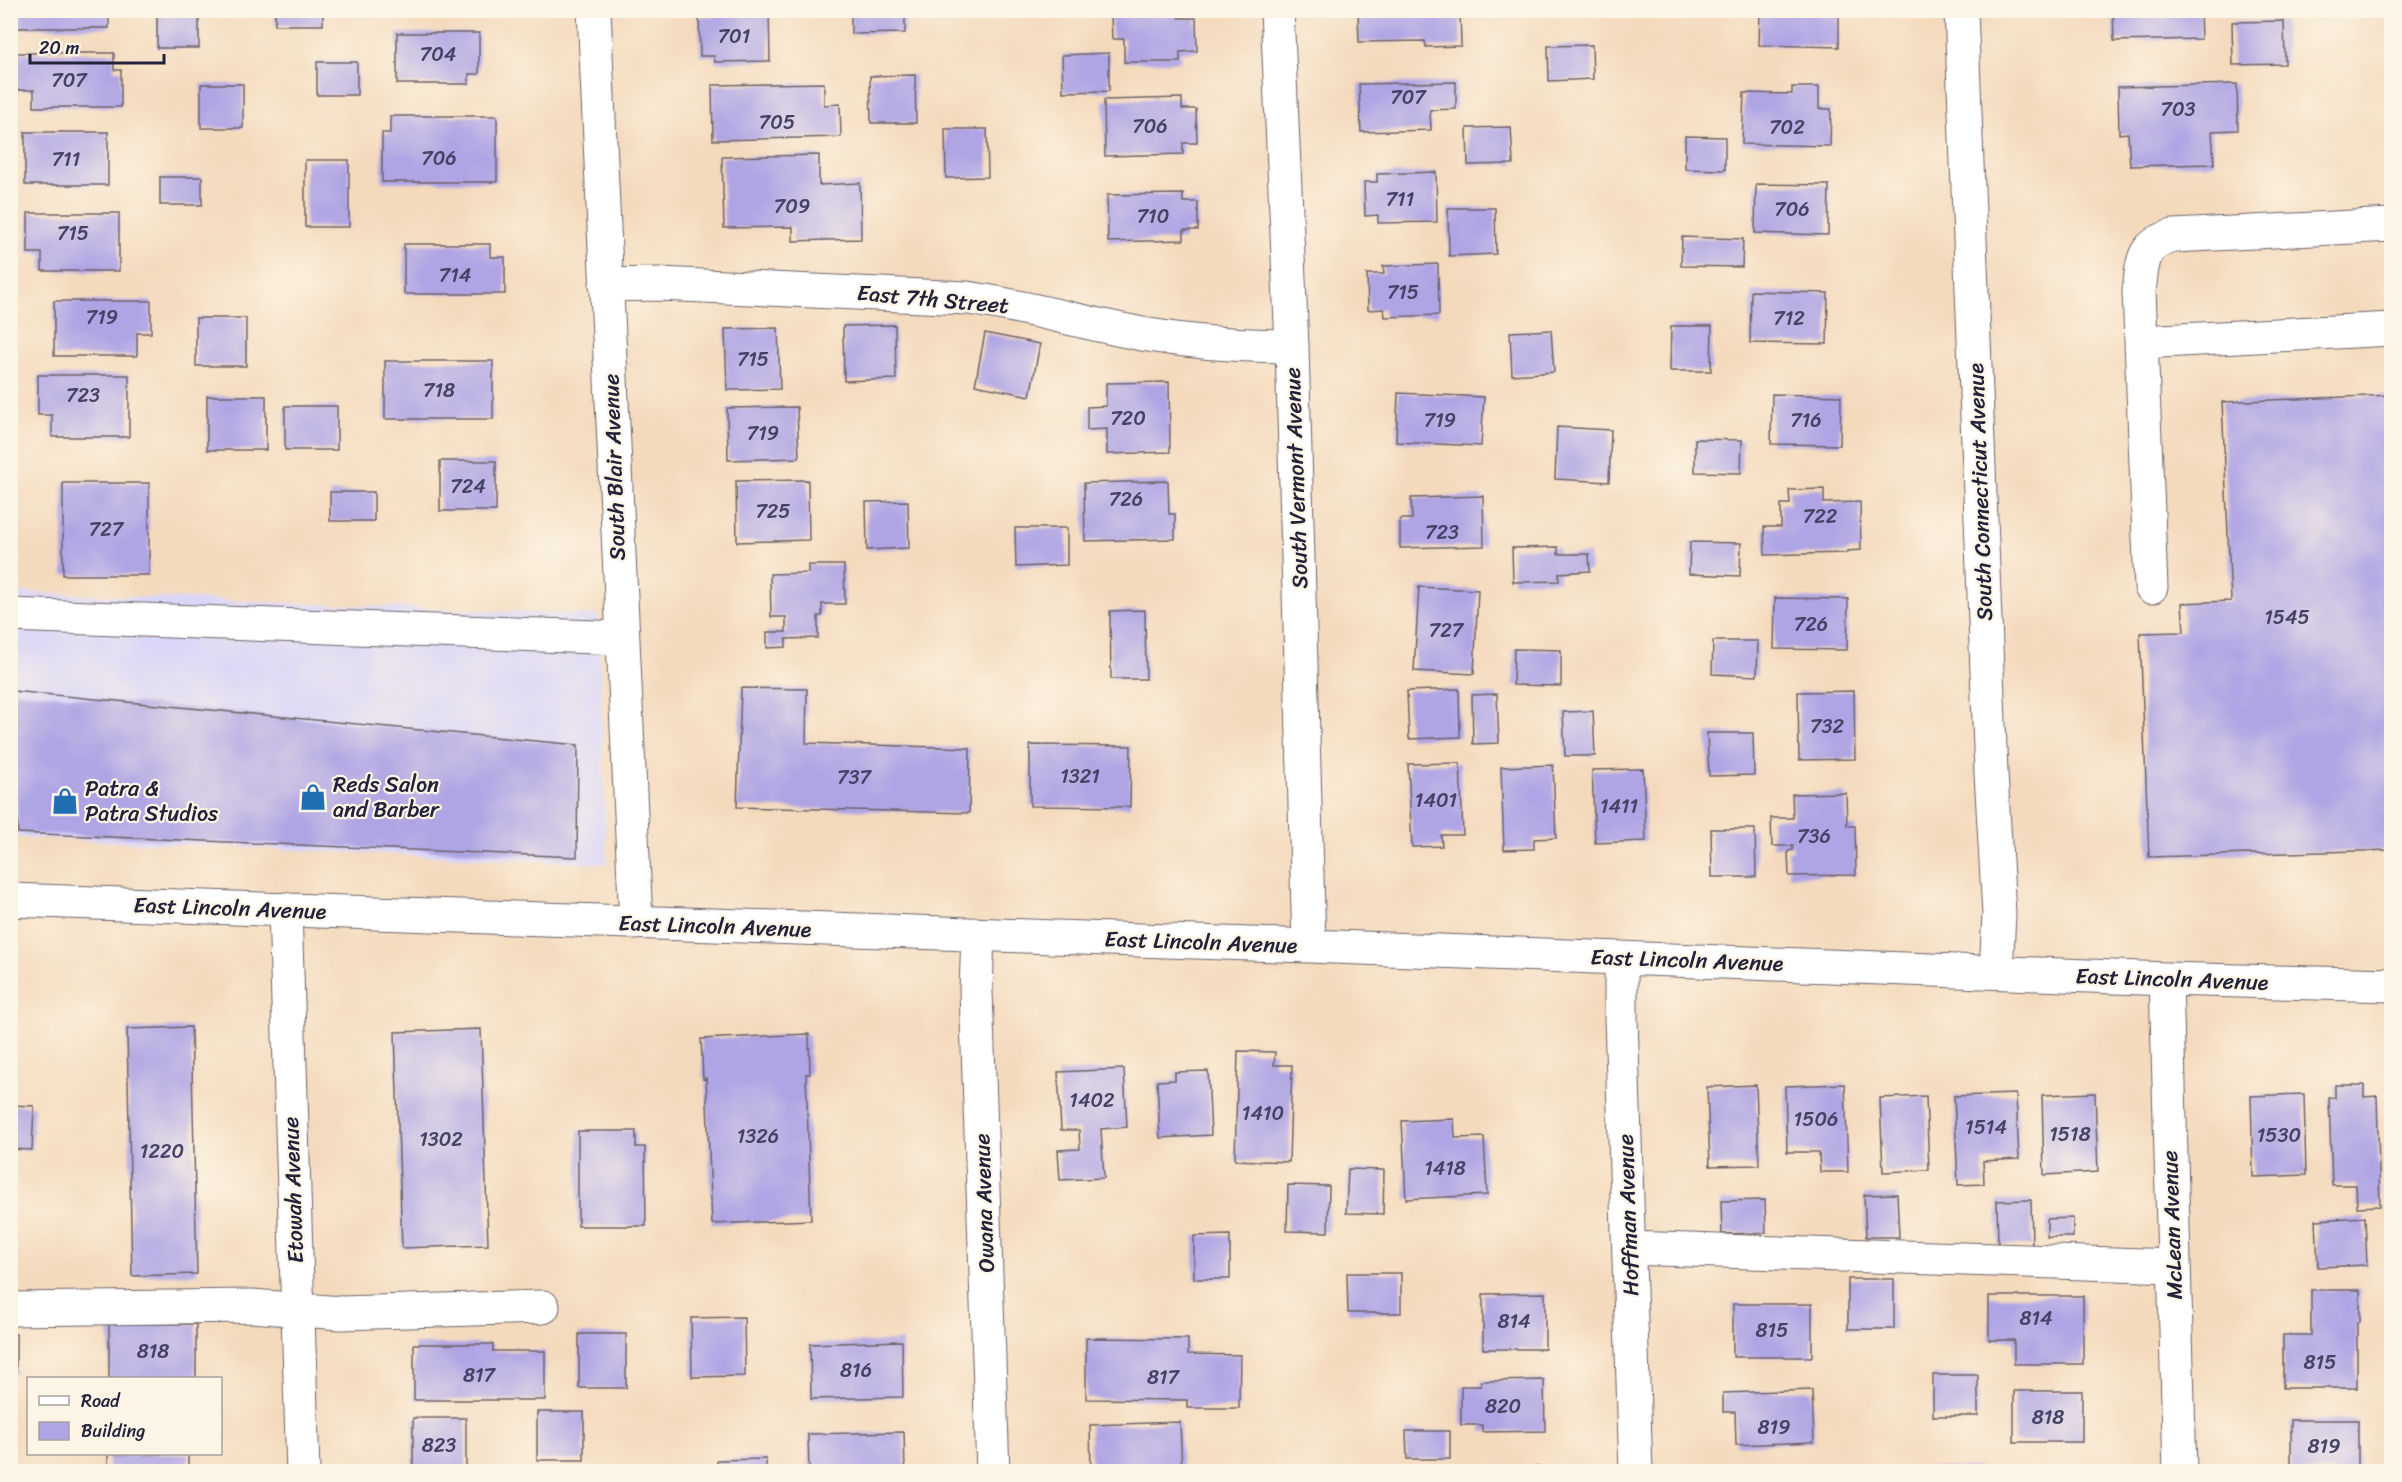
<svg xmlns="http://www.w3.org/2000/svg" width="2402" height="1482" viewBox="0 0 2402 1482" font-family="Sriracha,sans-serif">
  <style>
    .built { fill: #dad6f7 }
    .building { fill: #afa4e4 }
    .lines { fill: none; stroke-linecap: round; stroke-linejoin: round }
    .minor-casing { stroke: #6c6268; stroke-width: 35 }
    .minor { stroke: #fff; stroke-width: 33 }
    .labels { text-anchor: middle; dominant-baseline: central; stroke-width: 4.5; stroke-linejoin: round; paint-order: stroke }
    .number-label { font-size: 20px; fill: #454265 }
    .street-label { font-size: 22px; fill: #22223b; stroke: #fcf5e5 }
    .poi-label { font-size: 22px; fill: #22223b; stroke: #fcf5e5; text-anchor: start }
  </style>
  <rect width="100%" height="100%" fill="#fcf5e5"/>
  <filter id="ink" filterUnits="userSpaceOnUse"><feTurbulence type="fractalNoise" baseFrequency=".0167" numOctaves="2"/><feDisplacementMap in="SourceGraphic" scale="12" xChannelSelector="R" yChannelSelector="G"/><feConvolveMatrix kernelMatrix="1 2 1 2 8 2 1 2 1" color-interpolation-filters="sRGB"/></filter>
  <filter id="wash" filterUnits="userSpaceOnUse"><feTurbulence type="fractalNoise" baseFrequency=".008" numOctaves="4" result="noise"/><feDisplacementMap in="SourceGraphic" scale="24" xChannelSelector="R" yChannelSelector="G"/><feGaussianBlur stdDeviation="1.35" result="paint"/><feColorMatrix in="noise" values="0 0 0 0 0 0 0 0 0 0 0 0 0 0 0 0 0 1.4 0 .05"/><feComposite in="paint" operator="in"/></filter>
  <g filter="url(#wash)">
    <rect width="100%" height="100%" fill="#f4dabd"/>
    <path class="built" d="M 11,592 L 598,615 L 607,864 L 11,837 Z"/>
    <g id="blocks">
      <path class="building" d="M 15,10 L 109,10 L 109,28 L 15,28 Z
        M 157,10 L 199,10 L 199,48 L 157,48 Z
        M 275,10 L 323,10 L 323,25 L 275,25 Z
        M 373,10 L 488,10 L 488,14 L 373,14 Z
        M 713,10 L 769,10 L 770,61 L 715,62 L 714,56 L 700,56 L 699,17 L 714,17 Z
        M 851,10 L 905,10 L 905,33 L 851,34 Z
        M 1123,10 L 1179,10 L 1179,18 L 1196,18 L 1197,51 L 1180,52 L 1180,62 L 1124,62 L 1124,39 L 1112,39 L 1111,16 L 1123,15 Z
        M 1358,10 L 1460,10 L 1461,46 L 1426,47 L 1425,41 L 1359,42 Z
        M 1760,10 L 1839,10 L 1839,47 L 1759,45 Z
        M 2113,10 L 2200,10 L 2201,39 L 2114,41 Z
        M 2284,21 L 2285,64 L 2233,65 L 2232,22 Z
        M 397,33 L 479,33 L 479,74 L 469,74 L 469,84 L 397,84 Z
        M 1592,45 L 1593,79 L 1549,81 L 1548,46 Z
        M 16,53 L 114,53 L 114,70 L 121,70 L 121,107 L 34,107 L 34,90 L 16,90 Z
        M 1109,53 L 1109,91 L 1063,92 L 1062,55 Z
        M 317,62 L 357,62 L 357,95 L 317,95 Z
        M 915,75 L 916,123 L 871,123 L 870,76 Z
        M 1456,82 L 1456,109 L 1430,110 L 1431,130 L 1361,132 L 1359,84 Z
        M 824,83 L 824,105 L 840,104 L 841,137 L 713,140 L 712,85 Z
        M 201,84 L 243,84 L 243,128 L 201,128 Z
        M 2237,84 L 2238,130 L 2212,131 L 2214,164 L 2130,166 L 2128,133 L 2119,134 L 2118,87 Z
        M 1792,87 L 1819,87 L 1819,109 L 1831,109 L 1830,146 L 1742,144 L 1744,93 L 1792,94 Z
        M 1182,98 L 1182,109 L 1196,109 L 1197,143 L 1183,143 L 1183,154 L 1105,156 L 1104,100 Z
        M 390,116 L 497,116 L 497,182 L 382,182 L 382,133 L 390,133 Z
        M 1511,127 L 1513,164 L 1468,165 L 1467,128 Z
        M 945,129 L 987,129 L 988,177 L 946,178 Z
        M 25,132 L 108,132 L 108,185 L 25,185 Z
        M 1685,136 L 1725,137 L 1725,170 L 1685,169 Z
        M 819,155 L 819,185 L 860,183 L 861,239 L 793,241 L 793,227 L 724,228 L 722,157 Z
        M 305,160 L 349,160 L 349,227 L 305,227 Z
        M 1436,172 L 1437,222 L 1378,223 L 1378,215 L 1365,216 L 1364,182 L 1377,182 L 1377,174 Z
        M 160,177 L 202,177 L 202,205 L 160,205 Z
        M 1756,184 L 1829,185 L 1828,235 L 1755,233 Z
        M 1183,194 L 1183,202 L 1198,202 L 1198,230 L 1184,230 L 1184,240 L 1108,242 L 1107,195 Z
        M 1448,208 L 1495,208 L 1496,254 L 1449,256 Z
        M 28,213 L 119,213 L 119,271 L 42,271 L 42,253 L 28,253 Z
        M 1682,237 L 1743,239 L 1742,267 L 1681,266 Z
        M 404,244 L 490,244 L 490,257 L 505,257 L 505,294 L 404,294 Z
        M 1438,264 L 1439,315 L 1385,317 L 1384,309 L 1368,310 L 1367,274 L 1384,274 L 1383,266 Z
        M 1751,291 L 1828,293 L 1827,344 L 1750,343 Z
        M 54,301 L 151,301 L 151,333 L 137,333 L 137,356 L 54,356 Z
        M 196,318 L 246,318 L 246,366 L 196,366 Z
        M 895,325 L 896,379 L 844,381 L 843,326 Z
        M 1671,326 L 1712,326 L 1711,371 L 1670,371 Z
        M 778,328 L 780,389 L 727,390 L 725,329 Z
        M 1551,330 L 1554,372 L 1512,375 L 1510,332 Z
        M 985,333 L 1040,344 L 1030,396 L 975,385 Z
        M 385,361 L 493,361 L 493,419 L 385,419 Z
        M 38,375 L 129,375 L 129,437 L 52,437 L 52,415 L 38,415 Z
        M 1169,382 L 1170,452 L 1107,454 L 1107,429 L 1087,430 L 1087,407 L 1106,406 L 1106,383 Z
        M 1398,393 L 1484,397 L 1481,446 L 1396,442 Z
        M 1772,394 L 1841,396 L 1840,445 L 1771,444 Z
        M 2392,395 L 2392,850 L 2149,857 L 2140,633 L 2184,632 L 2182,603 L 2231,601 L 2222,402 Z
        M 207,396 L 266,396 L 266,450 L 207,450 Z
        M 285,406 L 337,406 L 337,450 L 285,450 Z
        M 797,407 L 799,458 L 728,460 L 727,408 Z
        M 1557,427 L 1611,430 L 1609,482 L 1555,479 Z
        M 1695,439 L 1742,440 L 1741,473 L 1695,472 Z
        M 440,461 L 496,461 L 496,511 L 440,511 Z
        M 808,480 L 809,540 L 737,542 L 736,481 Z
        M 1168,481 L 1169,514 L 1175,514 L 1175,539 L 1085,541 L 1084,483 Z
        M 63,483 L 149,483 L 149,575 L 63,575 Z
        M 1824,489 L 1824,503 L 1860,502 L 1861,550 L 1847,551 L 1847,553 L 1765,555 L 1764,527 L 1781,527 L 1781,504 L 1790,504 L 1789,490 Z
        M 330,492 L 374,492 L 374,521 L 330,521 Z
        M 1483,496 L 1484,546 L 1400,548 L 1400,519 L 1412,519 L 1411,498 Z
        M 908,501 L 909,548 L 867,550 L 866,502 Z
        M 1015,528 L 1067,528 L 1067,565 L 1016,567 Z
        M 1690,542 L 1741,543 L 1740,576 L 1689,574 Z
        M 1558,547 L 1558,554 L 1589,554 L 1590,571 L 1559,573 L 1559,581 L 1513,582 L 1512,548 Z
        M 808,565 L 844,565 L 845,604 L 822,604 L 822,616 L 818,616 L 818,638 L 786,639 L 786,647 L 767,648 L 767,632 L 786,632 L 786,617 L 771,617 L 770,574 L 808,573 Z
        M 1419,587 L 1478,590 L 1474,674 L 1414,671 Z
        M 1775,598 L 1848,599 L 1847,650 L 1774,649 Z
        M 1145,610 L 1146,679 L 1111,679 L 1110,611 Z
        M 1713,641 L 1758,641 L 1757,676 L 1712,674 Z
        M 1514,649 L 1561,650 L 1561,686 L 1513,685 Z
        M 741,688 L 807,689 L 806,743 L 970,748 L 969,813 L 737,807 Z
        M 1459,689 L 1460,737 L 1409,739 L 1407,691 Z
        M 12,691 L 578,745 L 577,857 L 18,833 Z
        M 1854,691 L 1855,759 L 1799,760 L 1798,692 Z
        M 1497,694 L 1499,743 L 1473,744 L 1472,695 Z
        M 1593,711 L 1595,756 L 1565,756 L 1563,712 Z
        M 1707,733 L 1753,733 L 1754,775 L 1709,776 Z
        M 1030,745 L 1131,746 L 1130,807 L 1030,806 Z
        M 1460,763 L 1463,835 L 1441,835 L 1442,846 L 1412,847 L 1408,764 Z
        M 1553,765 L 1556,838 L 1534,839 L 1534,849 L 1504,850 L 1501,767 Z
        M 1643,769 L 1646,841 L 1595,843 L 1592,770 Z
        M 1846,793 L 1847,826 L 1855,826 L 1856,875 L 1789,876 L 1788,851 L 1793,850 L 1793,846 L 1772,846 L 1771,818 L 1793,818 L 1792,794 Z
        M 1711,829 L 1755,829 L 1756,877 L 1712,877 Z
        M 191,1027 L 197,1274 L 132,1276 L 127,1029 Z
        M 481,1029 L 488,1245 L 402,1248 L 395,1032 Z
        M 809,1034 L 810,1074 L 806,1074 L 811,1220 L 712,1224 L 706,1078 L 703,1079 L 701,1039 Z
        M 1238,1051 L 1275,1052 L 1274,1065 L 1292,1065 L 1289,1162 L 1235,1160 Z
        M 1124,1069 L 1127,1127 L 1101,1129 L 1104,1178 L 1060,1180 L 1058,1150 L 1080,1149 L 1079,1130 L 1061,1130 L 1058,1072 Z
        M 1208,1071 L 1211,1135 L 1160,1138 L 1157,1081 L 1175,1080 L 1175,1072 Z
        M 1845,1084 L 1848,1172 L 1820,1172 L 1819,1152 L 1787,1152 L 1785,1086 Z
        M 1756,1085 L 1759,1165 L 1710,1166 L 1707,1087 Z
        M 2335,1085 L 2364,1085 L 2364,1097 L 2377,1096 L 2380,1206 L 2357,1207 L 2356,1185 L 2332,1185 L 2329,1098 L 2335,1098 Z
        M 2095,1093 L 2098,1172 L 2044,1175 L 2042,1095 Z
        M 2016,1094 L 2019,1159 L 1983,1161 L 1984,1184 L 1958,1185 L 1954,1096 Z
        M 2304,1094 L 2306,1175 L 2253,1177 L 2251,1096 Z
        M 1926,1096 L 1929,1170 L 1883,1172 L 1880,1098 Z
        M 10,1105 L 34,1106 L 32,1150 L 10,1149 Z
        M 1454,1119 L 1455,1138 L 1484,1137 L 1487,1195 L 1406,1199 L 1402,1121 Z
        M 578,1131 L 636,1131 L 636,1147 L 645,1147 L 646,1226 L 578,1226 Z
        M 1348,1169 L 1384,1170 L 1383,1214 L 1346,1213 Z
        M 1288,1185 L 1329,1186 L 1328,1232 L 1287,1231 Z
        M 1897,1194 L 1899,1237 L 1866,1237 L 1864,1195 Z
        M 1765,1200 L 1766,1233 L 1722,1234 L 1721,1201 Z
        M 2031,1200 L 2032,1245 L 1998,1245 L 1997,1201 Z
        M 2365,1217 L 2367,1265 L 2318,1267 L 2316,1220 Z
        M 2073,1218 L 2073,1237 L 2047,1237 L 2047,1219 Z
        M 1230,1235 L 1230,1279 L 1194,1279 L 1194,1236 Z
        M 1347,1273 L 1401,1273 L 1401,1313 L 1348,1313 Z
        M 1848,1279 L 1894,1279 L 1894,1329 L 1848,1329 Z
        M 2311,1290 L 2360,1290 L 2360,1322 L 2357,1322 L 2357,1388 L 2283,1388 L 2283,1335 L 2311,1335 Z
        M 1545,1293 L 1545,1349 L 1483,1349 L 1483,1294 Z
        M 1989,1296 L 2083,1296 L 2083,1364 L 2014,1364 L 2014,1340 L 1989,1340 Z
        M 1733,1304 L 1812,1304 L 1812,1357 L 1733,1357 Z
        M 744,1317 L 745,1376 L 692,1377 L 691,1318 Z
        M 109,1324 L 196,1324 L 196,1378 L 109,1378 Z
        M 10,1334 L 16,1334 L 16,1374 L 10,1374 Z
        M 579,1334 L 626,1334 L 626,1388 L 579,1388 Z
        M 1086,1338 L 1188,1339 L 1188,1354 L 1240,1355 L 1239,1408 L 1187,1408 L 1187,1400 L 1086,1399 Z
        M 902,1341 L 903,1397 L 811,1399 L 810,1344 Z
        M 414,1344 L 493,1344 L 493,1351 L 545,1351 L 545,1400 L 414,1400 Z
        M 1933,1375 L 1978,1375 L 1978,1416 L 1933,1416 Z
        M 1544,1380 L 1545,1431 L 1482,1432 L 1482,1425 L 1461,1425 L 1461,1386 L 1481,1386 L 1481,1381 Z
        M 1812,1390 L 1814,1442 L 1736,1445 L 1735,1412 L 1723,1412 L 1723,1393 Z
        M 2014,1391 L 2082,1391 L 2082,1442 L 2014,1442 Z
        M 537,1412 L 584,1412 L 584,1460 L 537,1460 Z
        M 413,1418 L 466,1418 L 466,1472 L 413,1472 Z
        M 2291,1420 L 2358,1420 L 2358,1472 L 2291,1472 Z
        M 1180,1422 L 1182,1472 L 1091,1472 L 1090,1425 Z
        M 1406,1431 L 1450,1431 L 1450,1459 L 1407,1459 Z
        M 904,1432 L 905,1472 L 809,1472 L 808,1434 Z
        M 108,1454 L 188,1454 L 188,1472 L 108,1472 Z
        M 766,1459 L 766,1472 L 717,1472 L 717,1460 Z
        M 1539,1467 L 1539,1472 L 1467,1472 L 1467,1468 Z
        M 1931,1468 L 1981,1468 L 1981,1472 L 1931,1472 Z"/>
    </g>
  </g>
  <g filter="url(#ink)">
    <use href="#blocks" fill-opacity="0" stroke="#6c6268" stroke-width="1.5"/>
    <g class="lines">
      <defs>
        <path id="minor" d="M 594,10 L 636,923
          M 1277,10 L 1292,346 L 1309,946
          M 1961,10 L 1991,773 L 1999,914 L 1996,972
          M 606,285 L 659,284 L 967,298 C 1026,306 1083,323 1142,334 C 1194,343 1239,346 1292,346
          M 2142,342 L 2392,329
          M 2151,587 L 2139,291 C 2143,261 2141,245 2173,236 L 2392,225
          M 10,615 L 622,638
          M 10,900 L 1309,946 L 2166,979 L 2392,985
          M 285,909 L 303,1472
          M 978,934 L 976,991 L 993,1472
          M 1621,958 L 1621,1018 L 1636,1472
          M 2166,979 L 2180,1472
          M 1629,1248 L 2174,1266
          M 10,1309 L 252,1306 L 341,1313 L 543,1307"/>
      </defs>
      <use href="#minor" class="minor-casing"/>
      <use href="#minor" class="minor"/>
    </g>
  </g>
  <defs>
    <symbol id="shop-bare" viewBox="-9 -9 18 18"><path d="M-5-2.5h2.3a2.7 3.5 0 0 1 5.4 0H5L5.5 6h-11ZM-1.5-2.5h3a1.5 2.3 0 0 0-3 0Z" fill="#1f6fb2" stroke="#fcf5e5" stroke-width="2.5" paint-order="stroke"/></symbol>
  </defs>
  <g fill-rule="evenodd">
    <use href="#shop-bare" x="294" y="778" width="38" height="38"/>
    <use href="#shop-bare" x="46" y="782" width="38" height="38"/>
  </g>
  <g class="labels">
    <g class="number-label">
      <text x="734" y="36">701</text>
      <text x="438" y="54">704</text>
      <text x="69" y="80">707</text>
      <text x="1408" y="97">707</text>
      <text x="2178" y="109">703</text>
      <text x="777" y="122">705</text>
      <text x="1150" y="126">706</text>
      <text x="1787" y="127">702</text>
      <text x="439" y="158">706</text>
      <text x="66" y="159">711</text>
      <text x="1400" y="199">711</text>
      <text x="792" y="206">709</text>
      <text x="1792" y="209">706</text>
      <text x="1153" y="216">710</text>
      <text x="73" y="233">715</text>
      <text x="455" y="275">714</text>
      <text x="1403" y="292">715</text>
      <text x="102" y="317">719</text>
      <text x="1789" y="318">712</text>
      <text x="753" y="359">715</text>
      <text x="439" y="390">718</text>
      <text x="83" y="395">723</text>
      <text x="1128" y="418">720</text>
      <text x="1440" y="420">719</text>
      <text x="1806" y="420">716</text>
      <text x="763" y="433">719</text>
      <text x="468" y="486">724</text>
      <text x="1126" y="499">726</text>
      <text x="773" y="511">725</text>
      <text x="1820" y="516">722</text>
      <text x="106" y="529">727</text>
      <text x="1442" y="532">723</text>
      <text x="2287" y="617">1545</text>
      <text x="1811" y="624">726</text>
      <text x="1446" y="630">727</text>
      <text x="1827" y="726">732</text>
      <text x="1080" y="776">1321</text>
      <text x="854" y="777">737</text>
      <text x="1436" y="800">1401</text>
      <text x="1619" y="806">1411</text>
      <text x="1814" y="836">736</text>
      <text x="1092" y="1100">1402</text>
      <text x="1263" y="1113">1410</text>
      <text x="1816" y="1119">1506</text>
      <text x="1986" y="1127">1514</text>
      <text x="2070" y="1134">1518</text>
      <text x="2279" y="1135">1530</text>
      <text x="758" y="1136">1326</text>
      <text x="441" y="1139">1302</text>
      <text x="162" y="1151">1220</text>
      <text x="1445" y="1168">1418</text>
      <text x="2036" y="1318">814</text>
      <text x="1514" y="1321">814</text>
      <text x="1772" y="1330">815</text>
      <text x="153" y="1351">818</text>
      <text x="2320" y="1362">815</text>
      <text x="856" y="1370">816</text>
      <text x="479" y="1375">817</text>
      <text x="1163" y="1377">817</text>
      <text x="1503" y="1406">820</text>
      <text x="2048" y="1417">818</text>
      <text x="1774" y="1427">819</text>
      <text x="439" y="1445">823</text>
      <text x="2324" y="1446">819</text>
    </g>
    <g class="street-label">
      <text transform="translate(933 299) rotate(5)">East 7th Street</text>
      <text transform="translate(614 467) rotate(-92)">South Blair Avenue</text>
      <text transform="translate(1296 478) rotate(-92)">South Vermont Avenue</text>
      <text transform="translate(1980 492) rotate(-92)">South Connecticut Avenue</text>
      <text transform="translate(230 908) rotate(2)">East Lincoln Avenue</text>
      <text transform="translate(715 926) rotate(2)">East Lincoln Avenue</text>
      <text transform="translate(1201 942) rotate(2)">East Lincoln Avenue</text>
      <text transform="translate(1687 960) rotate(2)">East Lincoln Avenue</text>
      <text transform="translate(2172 979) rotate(2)">East Lincoln Avenue</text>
      <text transform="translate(293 1190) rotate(-92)">Etowah Avenue</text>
      <text transform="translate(984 1203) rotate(-92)">Owana Avenue</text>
      <text transform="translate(1628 1215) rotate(-92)">Hoffman Avenue</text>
      <text transform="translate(2172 1225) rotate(-92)">McLean Avenue</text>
    </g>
    <g class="poi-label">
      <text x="333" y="784">Reds Salon<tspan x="333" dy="25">and Barber</tspan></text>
      <text x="85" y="788">Patra &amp;<tspan x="85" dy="25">Patra Studios</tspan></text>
    </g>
  </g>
  <rect width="2402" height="1482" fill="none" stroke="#fcf5e5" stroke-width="36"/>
  <rect x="27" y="1377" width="195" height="78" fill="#fcf5e5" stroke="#a5a1a1" stroke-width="1.5"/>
  <rect x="39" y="1396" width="30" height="9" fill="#ffffff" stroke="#a5a1a1" stroke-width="1.5"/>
  <text x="81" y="1407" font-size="18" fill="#22223b">Road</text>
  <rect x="39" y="1422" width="30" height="18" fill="#afa4e4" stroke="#a5a1a1" stroke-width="1.5"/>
  <text x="81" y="1437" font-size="18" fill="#22223b">Building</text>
  <path d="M30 54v9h134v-9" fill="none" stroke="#22223b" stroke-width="3"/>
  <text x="39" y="54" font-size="18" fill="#22223b" stroke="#fcf5e5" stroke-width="4.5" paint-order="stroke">20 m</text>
</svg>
